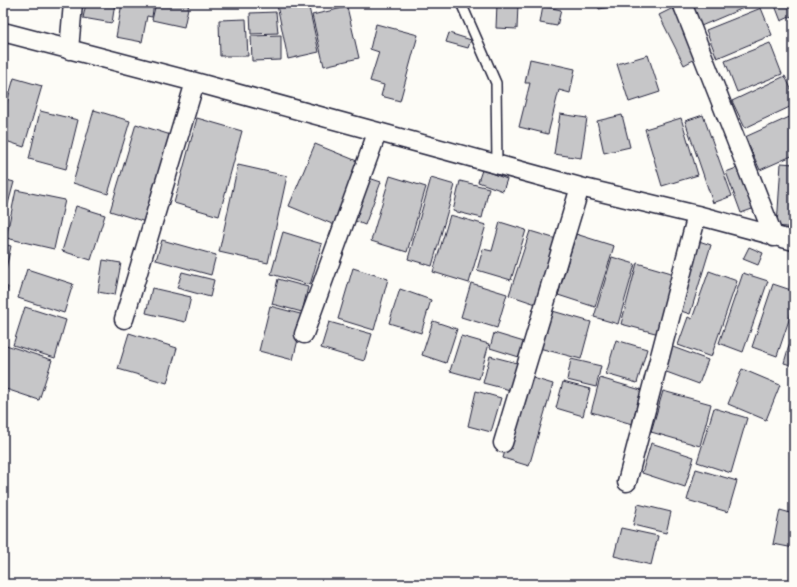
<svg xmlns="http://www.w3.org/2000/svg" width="797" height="587" viewBox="0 0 797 587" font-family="'Balsamiq Sans',sans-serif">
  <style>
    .building { fill: #c6c6c8; stroke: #22223b }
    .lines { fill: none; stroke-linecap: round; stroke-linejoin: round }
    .service-casing { stroke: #22223b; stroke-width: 12 }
    .minor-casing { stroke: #22223b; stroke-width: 21 }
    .service { stroke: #fdfcf7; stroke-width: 9 }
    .minor { stroke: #fdfcf7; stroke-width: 18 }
  </style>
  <rect width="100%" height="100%" fill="#fdfcf7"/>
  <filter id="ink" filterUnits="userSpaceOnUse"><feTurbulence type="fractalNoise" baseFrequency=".025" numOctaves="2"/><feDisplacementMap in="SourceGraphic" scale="8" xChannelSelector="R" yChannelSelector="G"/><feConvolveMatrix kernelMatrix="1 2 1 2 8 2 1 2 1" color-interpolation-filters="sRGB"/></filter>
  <g filter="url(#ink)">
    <path class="building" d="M 86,3 L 115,3 L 112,23 L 83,18 Z
      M 122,3 L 154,3 L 152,17 L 147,16 L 142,42 L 116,37 Z
      M 156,3 L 189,3 L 184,27 L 152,20 Z
      M 286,3 L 308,3 L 319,52 L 288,59 L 277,5 Z
      M 497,3 L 518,4 L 517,29 L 496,28 Z
      M 598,3 L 635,3 L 599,9 Z
      M 692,3 L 755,3 L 701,26 Z
      M 774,3 L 794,3 L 794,15 L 781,21 Z
      M 543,6 L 561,10 L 557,26 L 540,23 Z
      M 347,7 L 359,58 L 324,66 L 312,15 Z
      M 673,8 L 699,57 L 684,65 L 659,15 Z
      M 761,8 L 772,35 L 717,58 L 706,30 Z
      M 276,12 L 278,33 L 251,34 L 250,13 Z
      M 246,19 L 248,56 L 220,56 L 219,20 Z
      M 376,24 L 418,35 L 400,101 L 381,96 L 384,85 L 370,81 L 379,52 L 370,49 Z
      M 449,33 L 471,40 L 468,48 L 446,42 Z
      M 281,35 L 281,60 L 252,61 L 251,36 Z
      M 770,43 L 782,74 L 737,92 L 725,61 Z
      M 648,55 L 660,92 L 629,102 L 617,64 Z
      M 530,59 L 575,69 L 570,93 L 559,90 L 548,134 L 519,127 L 530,83 L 525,83 Z
      M 785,76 L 794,95 L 794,105 L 745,128 L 732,101 Z
      M 14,78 L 42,86 L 24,147 L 3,140 L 3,116 Z
      M 94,110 L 130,121 L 108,194 L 73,183 Z
      M 40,111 L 78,120 L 66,169 L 29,159 Z
      M 560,114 L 587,118 L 581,158 L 554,154 Z
      M 622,115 L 630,147 L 604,153 L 597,121 Z
      M 703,115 L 732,196 L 713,203 L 685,121 Z
      M 794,115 L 794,155 L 760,170 L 745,137 Z
      M 197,118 L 242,131 L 219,216 L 174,203 Z
      M 681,118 L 698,175 L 662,186 L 645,129 Z
      M 136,124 L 174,136 L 149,223 L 110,211 Z
      M 315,144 L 362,163 L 337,226 L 289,206 Z
      M 781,163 L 794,164 L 794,228 L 777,226 Z
      M 238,165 L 287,176 L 268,263 L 219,252 Z
      M 739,167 L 755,208 L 741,213 L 726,172 Z
      M 482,170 L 507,179 L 503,191 L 478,182 Z
      M 390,176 L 426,187 L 407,252 L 371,241 Z
      M 366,177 L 381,182 L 365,225 L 350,219 Z
      M 431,178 L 455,185 L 432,266 L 408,259 Z
      M 3,179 L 14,182 L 8,204 L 3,202 Z
      M 460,181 L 489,188 L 482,218 L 453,211 Z
      M 16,190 L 65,200 L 54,249 L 6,238 Z
      M 76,206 L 105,215 L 91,260 L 62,251 Z
      M 450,215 L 486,225 L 469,283 L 433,272 Z
      M 500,222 L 526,230 L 511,280 L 477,270 L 483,249 L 492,251 Z
      M 530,231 L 560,240 L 539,305 L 509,295 Z
      M 283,232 L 322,244 L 310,285 L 271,274 Z
      M 576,234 L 614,246 L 595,307 L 558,295 Z
      M 162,240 L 216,255 L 211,275 L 156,260 Z
      M 699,241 L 711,245 L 690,314 L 678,310 Z
      M 3,244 L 11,246 L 3,282 Z
      M 749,247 L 763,253 L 758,265 L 743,259 Z
      M 612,257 L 635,264 L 618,324 L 594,317 Z
      M 103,260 L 121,263 L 115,295 L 98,292 Z
      M 637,263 L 675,274 L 659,334 L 621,324 Z
      M 353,268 L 388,279 L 374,330 L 338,319 Z
      M 27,269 L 73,284 L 64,313 L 18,298 Z
      M 709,271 L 737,281 L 711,357 L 678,345 L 688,317 L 692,319 Z
      M 182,272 L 214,280 L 210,297 L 177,288 Z
      M 743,273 L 768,281 L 743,352 L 719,343 Z
      M 278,279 L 308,287 L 302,312 L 272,304 Z
      M 471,283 L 507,294 L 497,328 L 461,317 Z
      M 773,284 L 794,291 L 794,305 L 777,356 L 752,347 Z
      M 3,286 L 8,287 L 4,308 L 3,308 Z
      M 152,288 L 191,297 L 185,322 L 146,313 Z
      M 400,289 L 431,300 L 421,333 L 389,323 Z
      M 270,306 L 304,315 L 293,360 L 259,351 Z
      M 25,307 L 66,320 L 55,358 L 13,345 Z
      M 549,310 L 591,322 L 581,359 L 539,348 Z
      M 433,321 L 457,329 L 446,363 L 422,355 Z
      M 329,322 L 372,334 L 364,361 L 321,348 Z
      M 794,328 L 794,366 L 784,363 Z
      M 129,333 L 177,348 L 167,383 L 118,369 Z
      M 494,333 L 524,342 L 519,357 L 490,348 Z
      M 461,336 L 489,344 L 479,379 L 450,371 Z
      M 616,340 L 647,349 L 637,383 L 606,374 Z
      M 6,345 L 52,360 L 39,400 L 3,388 L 3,355 Z
      M 670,346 L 708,360 L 699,384 L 661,370 Z
      M 490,356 L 521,364 L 514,391 L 483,383 Z
      M 571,359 L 601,366 L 596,387 L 567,380 Z
      M 742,369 L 780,385 L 766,420 L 728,404 Z
      M 526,376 L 553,384 L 529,466 L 503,458 Z
      M 600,378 L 641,390 L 632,424 L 591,412 Z
      M 563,382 L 590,389 L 583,416 L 556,408 Z
      M 476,391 L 501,398 L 491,432 L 468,426 Z
      M 663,391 L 711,404 L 700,446 L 651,432 Z
      M 714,408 L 747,418 L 731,473 L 697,462 Z
      M 651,443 L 694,457 L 685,487 L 642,473 Z
      M 696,469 L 737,481 L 728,512 L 687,500 Z
      M 638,504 L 671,512 L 666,533 L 633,525 Z
      M 780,510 L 794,514 L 794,548 L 773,544 Z
      M 621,528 L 658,536 L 651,565 L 614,556 Z"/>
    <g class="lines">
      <defs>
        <path id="service" d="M 461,3 L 496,83 L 497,165"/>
        <path id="minor" d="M 682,3 L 774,237
          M 3,32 L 195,82 L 580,187 L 697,215 L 794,241
          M 69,50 L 73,3
          M 124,319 L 195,82
          M 304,334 L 377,133
          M 503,443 L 580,187
          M 627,482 L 697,215"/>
      </defs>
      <use href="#service" class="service-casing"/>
      <use href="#minor" class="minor-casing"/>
      <use href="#service" class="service"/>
      <use href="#minor" class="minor"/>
    </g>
  </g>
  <rect width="797" height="587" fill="none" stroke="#fdfcf7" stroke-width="16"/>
  <rect x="8" y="8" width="781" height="571" fill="none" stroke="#22223b" stroke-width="1.5" filter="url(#ink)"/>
</svg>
